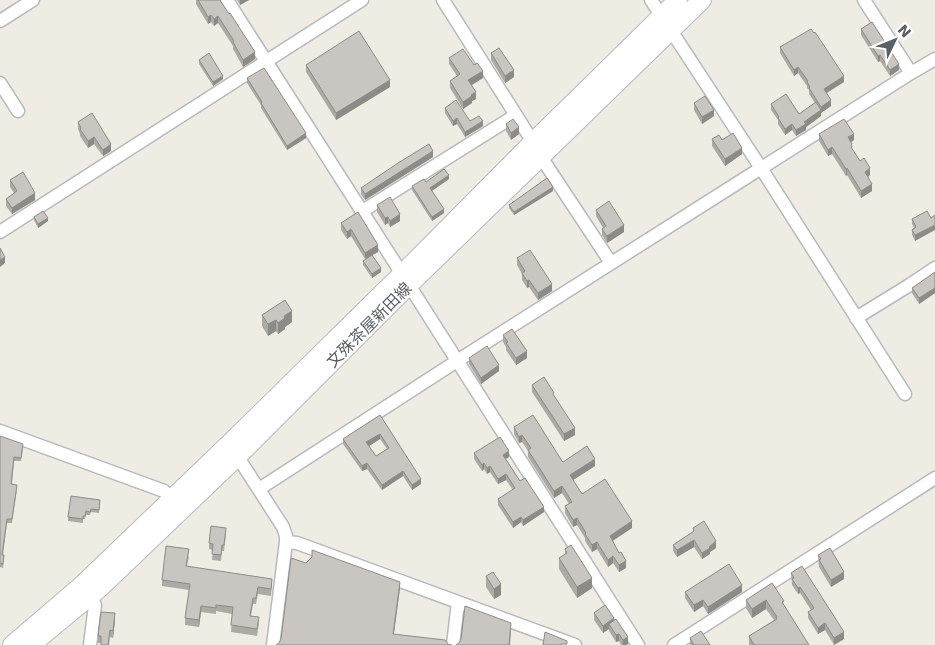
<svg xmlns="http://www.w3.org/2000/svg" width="935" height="645" viewBox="0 0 935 645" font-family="'DejaVu Sans','Noto Sans JP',sans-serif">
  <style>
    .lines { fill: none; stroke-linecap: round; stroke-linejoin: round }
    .minor-casing { stroke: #b6b9be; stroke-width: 15 }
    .secondary-casing { stroke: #b7bac0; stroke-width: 20 }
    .minor { stroke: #fff; stroke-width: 12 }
    .secondary { stroke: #fff; stroke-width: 18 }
    .wall { fill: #adaaa6; fill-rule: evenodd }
    .shaded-wall { fill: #8d8b87 }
    .building { fill: #c9c6c1; stroke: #8d8b87; fill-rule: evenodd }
    .labels { text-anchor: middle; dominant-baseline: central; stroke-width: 4.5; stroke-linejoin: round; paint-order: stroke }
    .street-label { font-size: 16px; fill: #5b5f65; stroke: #fff }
  </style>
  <rect width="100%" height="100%" fill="#efece3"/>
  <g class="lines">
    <defs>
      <path id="minor" d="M 227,0 C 288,95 349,190 409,285 L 638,645
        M 443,0 L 533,142
        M 651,0 L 761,168 L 905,394
        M 864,0 L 911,73
        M 0,21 L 33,0
        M 0,83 L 18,111
        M 541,157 L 611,263
        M 361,212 L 516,115
        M 0,232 L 362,0
        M 856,318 L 908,286 L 935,268
        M 0,431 L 164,491 L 172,499
        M 237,457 L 243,465 L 283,527 L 286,536 L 286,542 L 273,645
        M 259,489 L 457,361 L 911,73 L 935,59
        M 286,542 L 297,543 L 575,645
        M 90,596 L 95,605 L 90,645
        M 453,645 L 458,602
        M 674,645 L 935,478"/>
      <path id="secondary" d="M 12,645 L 82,585 L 231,442 L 402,274 L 533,142 L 678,0
        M 31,645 L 101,587 L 237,457 L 409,285 L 702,0"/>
    </defs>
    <use href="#minor" class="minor-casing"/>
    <use href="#secondary" class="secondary-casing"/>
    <use href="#minor" class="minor"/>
    <use href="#secondary" class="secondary"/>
  </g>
  <path class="wall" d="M 196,0 L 220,0 L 255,59 L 243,67 L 233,49 L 233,46 L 218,23 L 214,26 L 211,22 L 208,24 L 196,4 Z
    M 237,0 L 249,0 L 240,5 Z
    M 861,29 L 899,70 L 890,76 L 880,61 L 878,62 L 861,35 Z
    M 780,47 L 844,82 L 827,93 L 831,106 L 821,113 L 821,116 L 806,127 L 806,130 L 796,136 L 792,130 L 785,135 L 778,124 L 778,120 L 771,110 L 771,104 L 799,114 L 815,103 L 809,94 L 809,90 L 807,88 L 807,86 L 798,73 L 794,76 L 780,53 Z
    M 491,53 L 514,77 L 505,83 L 491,60 Z
    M 449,58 L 474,65 L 483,78 L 472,85 L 476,99 L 472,101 L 472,103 L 463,109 L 450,88 L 450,81 L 457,76 L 449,64 Z
    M 199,60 L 223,79 L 213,86 L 199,64 Z
    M 306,65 L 390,87 L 336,120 L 306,72 Z
    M 247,78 L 306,138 L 287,150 L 261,108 L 261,105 L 247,83 Z
    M 694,103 L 714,116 L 702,124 L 694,110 Z
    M 445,108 L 470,121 L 483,126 L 465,137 L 457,124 L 453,126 L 445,113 Z
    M 78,122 L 111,151 L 103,156 L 94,144 L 88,148 L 80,136 L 80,134 L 78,129 Z
    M 506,124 L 519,134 L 511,140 L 506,131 Z
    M 819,134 L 854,140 L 851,142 L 852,149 L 870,175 L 868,177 L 872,191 L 861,198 L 847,175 L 846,176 L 832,154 L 828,156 L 819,141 Z
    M 712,139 L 722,140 L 742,154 L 725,166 L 712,146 Z
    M 433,157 L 365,200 L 361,194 L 361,188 Z
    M 449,179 L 432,191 L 444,213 L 432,221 L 412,190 L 412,186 L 426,182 Z
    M 10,180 L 35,200 L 12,214 L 6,206 L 6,199 L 14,193 L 10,187 Z
    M 553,191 L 514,215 L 509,208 L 509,205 Z
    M 377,205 L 400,221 L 390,227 L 388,223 L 385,225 L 377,212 Z
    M 596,210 L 624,232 L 607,243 L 602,235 L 602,229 L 603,228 L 596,216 Z
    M 927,211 L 915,241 L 912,235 L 912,230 L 914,228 L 912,224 L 912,219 Z
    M 358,212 L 378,252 L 365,259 L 351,236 L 347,239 L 341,230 L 341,223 Z
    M 34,217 L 48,221 L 38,228 L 34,220 Z
    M 517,258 L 552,291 L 538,300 L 529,287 L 527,288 L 522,280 L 522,274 L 517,265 Z
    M 363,261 L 381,272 L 372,278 L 363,265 Z
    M 935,272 L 935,293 L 919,304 L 912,293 L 912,288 Z
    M 262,315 L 292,322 L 285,327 L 285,329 L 278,334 L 276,331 L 268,336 L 262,326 Z
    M 503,335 L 527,358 L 516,365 L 506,350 L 506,347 L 503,342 Z
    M 469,358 L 499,371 L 481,384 L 469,364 Z
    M 532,385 L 554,396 L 575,435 L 564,441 L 532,392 Z
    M 380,415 L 421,484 L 412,490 L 403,476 L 382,490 L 367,469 L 362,471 L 343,444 L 343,439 ZM 380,439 L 387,449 L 376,456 L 369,446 Z
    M 514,427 L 563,462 L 595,466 L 573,480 L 582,494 L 632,528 L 613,541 L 626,568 L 619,572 L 613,563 L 608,567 L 597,549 L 592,552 L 585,541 L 585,538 L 577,525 L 573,527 L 565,513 L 565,506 L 569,504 L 562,493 L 554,498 L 528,457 L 528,451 L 522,442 L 519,443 L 514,434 Z
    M 0,436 L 23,448 L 21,461 L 14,461 L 12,484 L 17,489 L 12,523 L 7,523 L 3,555 L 4,559 L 3,568 L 0,567 Z
    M 474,453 L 509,457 L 506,459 L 520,481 L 544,512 L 523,526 L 521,522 L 513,528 L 498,505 L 498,499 L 513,490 L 506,480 L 498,484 L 490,472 L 487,474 L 484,469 L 482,471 L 474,459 Z
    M 100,503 L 99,513 L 91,512 L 90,515 L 86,515 L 85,519 L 83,519 L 83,523 L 68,521 L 68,517 Z
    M 693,528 L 716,548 L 710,552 L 710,554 L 702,559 L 694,547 L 677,557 L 673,551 L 673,545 L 693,532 Z
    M 226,534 L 224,551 L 222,551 L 221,561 L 212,560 L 213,550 L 209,549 L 209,543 Z
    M 565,549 L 592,588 L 577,598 L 559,569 L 559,558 L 565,554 Z
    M 818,555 L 844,579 L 831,587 L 819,567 Z
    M 189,556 L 187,566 L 272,585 L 271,596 L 258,594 L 256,604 L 253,604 L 251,616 L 259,623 L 257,636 L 231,632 L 232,614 L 216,611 L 216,614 L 201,612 L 199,627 L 185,625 L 185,618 L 189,590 L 162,586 L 162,580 Z
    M 791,573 L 844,639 L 834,645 L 825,630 L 818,634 L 808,618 L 808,612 L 811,610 L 800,593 L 798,594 L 792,585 Z
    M 486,576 L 501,595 L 494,599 L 486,587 Z
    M 772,583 L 784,605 L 809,645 L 749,645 L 749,636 L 774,620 L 766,609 L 752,618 L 746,608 L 746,600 Z
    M 685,592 L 742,592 L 708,614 L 703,606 L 694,612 L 685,598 Z
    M 594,613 L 614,621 L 628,644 L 626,645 L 621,645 L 619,641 L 616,642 L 609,631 L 609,629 L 603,633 L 594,620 Z
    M 115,620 L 113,638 L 110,637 L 109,645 L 101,645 L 101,643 L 98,643 L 98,636 Z
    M 690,638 L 710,645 L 690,645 Z"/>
  <path class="shaded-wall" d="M 240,0 L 249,0 L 240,5 Z
    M 211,15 L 211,22 L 208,24 L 208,17 Z
    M 218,16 L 218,23 L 214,26 L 214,19 Z
    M 255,52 L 255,59 L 243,67 L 243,60 Z
    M 880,55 L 880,61 L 878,62 L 878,56 Z
    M 899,64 L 899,70 L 890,76 L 890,70 Z
    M 798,67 L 798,73 L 794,76 L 794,70 Z
    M 514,70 L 514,77 L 505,83 L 505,76 Z
    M 483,71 L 483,78 L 468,87 L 468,80 Z
    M 223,76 L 223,79 L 213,86 L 213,82 Z
    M 844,76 L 844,82 L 824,94 L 824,89 Z
    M 390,80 L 390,87 L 336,120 L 336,113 Z
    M 476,92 L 476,99 L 472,101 L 472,103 L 463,109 L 463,102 Z
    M 831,100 L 831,106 L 821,113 L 821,116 L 806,127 L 806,130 L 796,136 L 796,130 L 804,122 L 821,110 L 821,107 Z
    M 714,110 L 714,116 L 702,124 L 702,117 Z
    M 457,118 L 457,124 L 453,126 L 453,121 Z
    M 483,121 L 483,126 L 465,137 L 465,132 Z
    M 792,124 L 792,130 L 785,135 L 785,129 Z
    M 519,127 L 519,134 L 511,140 L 511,133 Z
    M 306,133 L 306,138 L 287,150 L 287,146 Z
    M 854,134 L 854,140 L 848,144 L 848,137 Z
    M 94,137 L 94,144 L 88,148 L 88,141 Z
    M 111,144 L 111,151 L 103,156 L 103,150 Z
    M 832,147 L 832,154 L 828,156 L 828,150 Z
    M 742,148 L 742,154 L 725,166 L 725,159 Z
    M 433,151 L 433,157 L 365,200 L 365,194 Z
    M 847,168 L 847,175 L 846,176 L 846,169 Z
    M 870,168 L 870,175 L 865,179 L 865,172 Z
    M 449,175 L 449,179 L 430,192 L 430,188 Z
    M 872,184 L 872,191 L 861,198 L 861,191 Z
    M 553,187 L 553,191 L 514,215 L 514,212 Z
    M 35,193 L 35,200 L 12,214 L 12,208 Z
    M 444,209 L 444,213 L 432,221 L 432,217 Z
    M 400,214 L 400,221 L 390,227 L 390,221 Z
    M 388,217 L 388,223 L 385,225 L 385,218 Z
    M 48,218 L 48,221 L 38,228 L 38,224 Z
    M 624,225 L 624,232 L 607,243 L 607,236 Z
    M 935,225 L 935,230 L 915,241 L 915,235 Z
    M 351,229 L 351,236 L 347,239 L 347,232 Z
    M 378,245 L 378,252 L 365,259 L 365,253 Z
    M 5,257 L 5,263 L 0,267 L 0,260 Z
    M 381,268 L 381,272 L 372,278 L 372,274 Z
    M 529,280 L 529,287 L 527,288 L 527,281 Z
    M 552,284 L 552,291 L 538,300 L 538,293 Z
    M 935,288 L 935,293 L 919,304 L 919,298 Z
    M 292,311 L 292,322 L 285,327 L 285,329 L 278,334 L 278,323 L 284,316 Z
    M 276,320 L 276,331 L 268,336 L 268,324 Z
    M 527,351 L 527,358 L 516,365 L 516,358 Z
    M 499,365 L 499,371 L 481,384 L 481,378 Z
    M 575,428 L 575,435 L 564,441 L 564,434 Z
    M 380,434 L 380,439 L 366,448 L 366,442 Z
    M 522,435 L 522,442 L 519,443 L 519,437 Z
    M 509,451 L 509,457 L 503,460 L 503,455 Z
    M 595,459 L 595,466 L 570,482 L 570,475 Z
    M 367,463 L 367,469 L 362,471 L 362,466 Z
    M 484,463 L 484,469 L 482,471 L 482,465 Z
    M 490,466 L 490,472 L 487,474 L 487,468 Z
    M 403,471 L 403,476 L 382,490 L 382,485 Z
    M 506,474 L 506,480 L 498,484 L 498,479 Z
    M 421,479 L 421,484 L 412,490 L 412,485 Z
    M 562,486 L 562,493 L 554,498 L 554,491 Z
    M 544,507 L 544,512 L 523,526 L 523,520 Z
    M 521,517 L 521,522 L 513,528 L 513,522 Z
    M 577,518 L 577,525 L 573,527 L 573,520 Z
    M 632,521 L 632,528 L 610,542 L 610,536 Z
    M 694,540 L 694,547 L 677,557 L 677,550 Z
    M 716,541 L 716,548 L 710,552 L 710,554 L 702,559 L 702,553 Z
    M 597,542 L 597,549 L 592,552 L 592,545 Z
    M 613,556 L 613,563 L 608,567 L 608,560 Z
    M 626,561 L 626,568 L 619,572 L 619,565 Z
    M 844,572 L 844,579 L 831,587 L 831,580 Z
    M 592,578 L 592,588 L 577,598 L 577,587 Z
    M 400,582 L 400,589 L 393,641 L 393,634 Z
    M 501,584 L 501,595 L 494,599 L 494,589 Z
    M 742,585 L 742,592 L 708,614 L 708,607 Z
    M 800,587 L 800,593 L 798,594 L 798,588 Z
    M 703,600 L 703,606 L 694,612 L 694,605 Z
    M 766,600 L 766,609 L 752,618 L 752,609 Z
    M 201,606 L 201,612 L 199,627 L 199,620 Z
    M 115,613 L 115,620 L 113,638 L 113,631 Z
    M 614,618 L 614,625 L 609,624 L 609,629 L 603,633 L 603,626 Z
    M 511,623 L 511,630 L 510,645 L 509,645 Z
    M 825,623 L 825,630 L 818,634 L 818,628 Z
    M 844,632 L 844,639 L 834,645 L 834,638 Z
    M 619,634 L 619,641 L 616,642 L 616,635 Z
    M 628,637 L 628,644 L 626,645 L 623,645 L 623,640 Z"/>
  <path class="building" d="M 198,0 L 220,0 L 229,14 L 230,13 L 255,52 L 243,60 L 233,42 L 234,41 L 218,16 L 214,19 L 211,15 L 208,17 Z
    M 872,22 L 899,64 L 890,70 L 880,55 L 878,56 L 861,29 Z
    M 811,29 L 814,33 L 815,32 L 844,76 L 824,89 L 831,100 L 821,107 L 809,88 L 810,87 L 807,82 L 808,81 L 798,67 L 794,70 L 780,47 Z
    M 359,31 L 390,80 L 336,113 L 306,65 Z
    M 499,48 L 514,70 L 505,76 L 491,53 Z
    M 463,49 L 474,65 L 477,63 L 483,71 L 468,80 L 476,92 L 471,95 L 472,96 L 463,102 L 450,81 L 460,74 L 449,58 Z
    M 209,53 L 223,76 L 213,82 L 199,60 Z
    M 264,68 L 306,133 L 287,146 L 261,103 L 262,102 L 247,78 Z
    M 786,94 L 799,114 L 816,102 L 821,110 L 804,122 L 806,124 L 796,130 L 792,124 L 785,129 L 778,118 L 779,117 L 771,104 Z
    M 705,96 L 714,110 L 702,117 L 694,103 Z
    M 456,100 L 470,121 L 479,116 L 483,121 L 465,132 L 457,118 L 453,121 L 445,108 Z
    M 92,113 L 111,144 L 103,150 L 94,137 L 88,141 L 80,129 L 81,128 L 78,122 Z
    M 513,119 L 519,127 L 511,133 L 506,124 Z
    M 844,119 L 854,134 L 848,137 L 852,144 L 851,145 L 852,147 L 851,147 L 860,161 L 864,158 L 870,168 L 865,172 L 872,184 L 861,191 L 847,168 L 846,169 L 832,147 L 828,150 L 819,134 Z
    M 733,133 L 742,148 L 725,159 L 712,139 L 719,135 L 722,140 Z
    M 429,144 L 433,151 L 365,194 L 361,188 L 398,163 Z
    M 444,169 L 449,175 L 430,188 L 444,209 L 432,217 L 412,186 L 424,179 L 426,182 Z
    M 23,172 L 35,193 L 12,208 L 6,199 L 17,191 L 10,180 Z
    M 547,178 L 553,187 L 514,212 L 509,205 Z
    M 390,197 L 400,214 L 390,221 L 388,217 L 385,218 L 377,205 Z
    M 609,201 L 624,225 L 607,236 L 602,229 L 606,226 L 596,210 Z
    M 43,211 L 48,218 L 38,224 L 34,217 Z
    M 927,211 L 931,218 L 935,215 L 935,225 L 915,235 L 912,230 L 916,227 L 912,219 Z
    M 358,212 L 378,245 L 365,253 L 351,229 L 347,232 L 341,223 Z
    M 0,248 L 5,257 L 0,260 Z
    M 530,250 L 552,284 L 538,293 L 529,280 L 527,281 L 522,273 L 525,271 L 517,258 Z
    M 372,255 L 381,268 L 372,274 L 363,261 Z
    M 935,272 L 935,288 L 919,298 L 912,288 Z
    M 285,300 L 292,311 L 284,316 L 285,318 L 278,323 L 276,320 L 268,324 L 262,315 Z
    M 512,329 L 527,351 L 516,358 L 506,343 L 508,342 L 503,335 Z
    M 487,346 L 499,365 L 481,378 L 469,358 Z
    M 544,377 L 554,393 L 553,394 L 575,428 L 564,434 L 532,385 Z
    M 380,415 L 421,479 L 412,485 L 403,471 L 382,485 L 367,463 L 362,466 L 343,439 ZM 380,434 L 389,448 L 376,456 L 366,442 Z
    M 533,415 L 562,461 L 563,462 L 587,446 L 595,459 L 570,475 L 582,494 L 605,479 L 632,521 L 610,536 L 619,553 L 621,552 L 626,561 L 619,565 L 613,556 L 608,560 L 597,542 L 592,545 L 585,534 L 586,533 L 577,518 L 573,520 L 565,506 L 572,502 L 562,486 L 554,491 L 528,450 L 531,448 L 522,435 L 519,437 L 514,427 Z
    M 0,436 L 23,444 L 21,458 L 14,457 L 11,484 L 17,485 L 12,519 L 7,519 L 2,555 L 4,555 L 3,564 L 0,563 Z
    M 500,437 L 509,451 L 503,455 L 520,481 L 525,478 L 544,507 L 523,520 L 521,517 L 513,522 L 498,499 L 515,488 L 506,474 L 498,479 L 490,466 L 487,468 L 484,463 L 482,465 L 474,453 Z
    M 71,496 L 100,500 L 99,510 L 91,509 L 90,512 L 86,511 L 85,516 L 83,516 L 83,519 L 68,517 Z
    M 704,521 L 716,541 L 709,547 L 710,548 L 702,553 L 694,540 L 677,550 L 673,545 L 694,531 L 693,528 Z
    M 211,526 L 226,528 L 224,545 L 222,545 L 221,555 L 212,554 L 213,544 L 209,543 Z
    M 571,545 L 592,578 L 577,587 L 559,558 L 567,553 L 565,549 Z
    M 166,546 L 189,549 L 186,566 L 272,579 L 271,589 L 258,587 L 256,598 L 253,598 L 250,616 L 259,617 L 257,629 L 231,625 L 233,607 L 216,605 L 216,608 L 201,606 L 199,620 L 185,618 L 190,584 L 162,580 Z
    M 830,548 L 844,572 L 831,580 L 819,560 L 821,559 L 818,555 Z
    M 312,550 L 400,582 L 393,634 L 445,640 L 449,645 L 452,645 L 276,645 L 279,643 L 281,639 L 291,558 L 306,563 L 312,557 Z
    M 729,564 L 742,585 L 708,607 L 703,600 L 694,605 L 685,592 Z
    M 802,566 L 844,632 L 834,638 L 825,623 L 818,628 L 808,612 L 814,608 L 800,587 L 798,588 L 792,579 L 794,578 L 791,573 Z
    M 493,572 L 501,584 L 494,589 L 486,576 Z
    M 772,583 L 784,601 L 782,602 L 809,645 L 754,645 L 749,636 L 777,619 L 776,618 L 777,617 L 766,600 L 752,609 L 746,600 Z
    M 605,605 L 614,618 L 603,626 L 594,613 Z
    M 465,606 L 511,623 L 509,645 L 456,645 L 459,643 L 461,639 Z
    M 101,612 L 115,613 L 113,631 L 110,630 L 108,645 L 101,645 L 101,636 L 98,636 Z
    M 616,619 L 628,637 L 623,640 L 619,634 L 616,635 L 609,624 Z
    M 701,631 L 710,645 L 694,645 L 690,638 Z
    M 545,632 L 567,641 L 567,644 L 561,644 L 561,645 L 543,645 Z"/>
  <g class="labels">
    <g class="street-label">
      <text transform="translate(369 325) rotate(-45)">文殊茶屋新田線</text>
    </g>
  </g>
  <g transform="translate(895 40) rotate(47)" stroke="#ffffff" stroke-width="4" paint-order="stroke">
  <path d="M0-4L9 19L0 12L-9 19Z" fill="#5b5f65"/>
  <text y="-8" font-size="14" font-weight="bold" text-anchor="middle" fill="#5b5f65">N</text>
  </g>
</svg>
